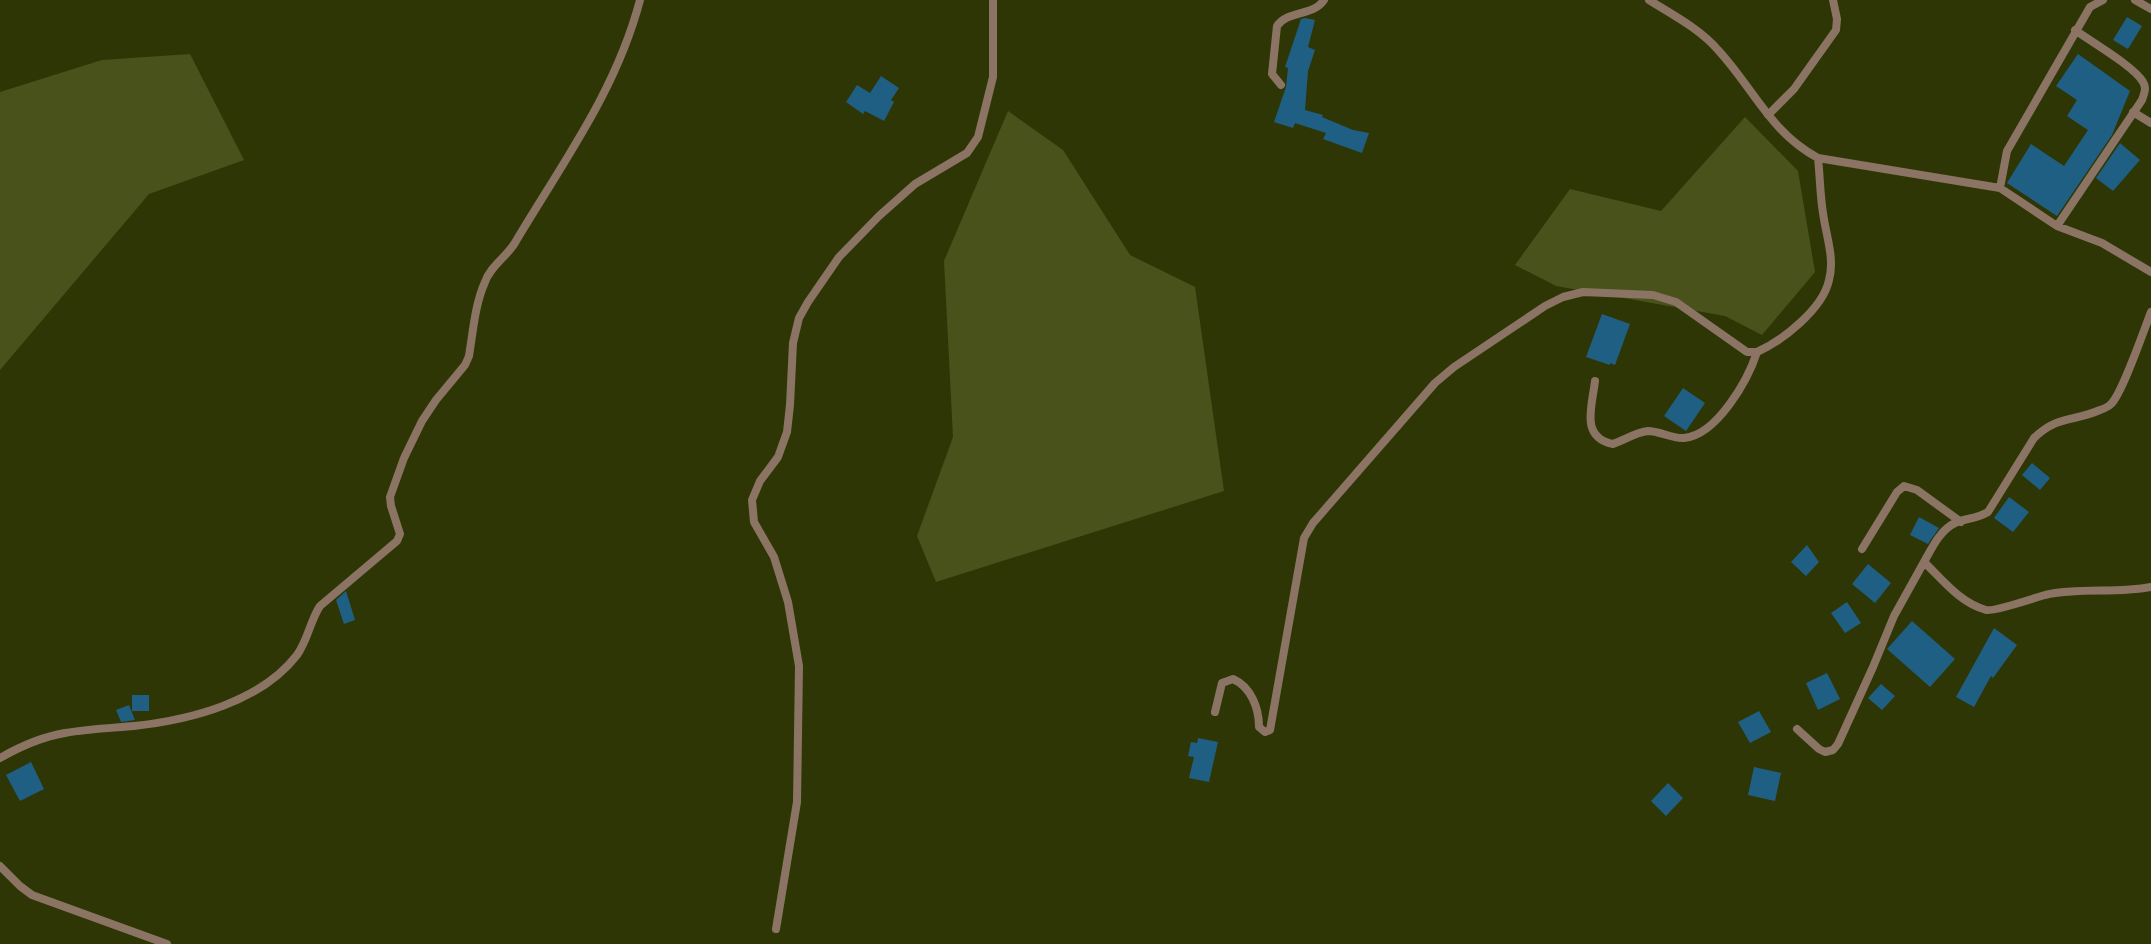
<svg xmlns="http://www.w3.org/2000/svg" width="2151" height="944" viewBox="0 0 2151 944" font-family="'Fira Sans',sans-serif">
  <style>
    .green { fill: #49521b }
    .building { fill: #1f5f83 }
    .lines { fill: none; stroke-linecap: round; stroke-linejoin: round }
    .lane { stroke: #8b7463; stroke-width: 8 }
    .street { stroke: #8b7463; stroke-width: 8 }
  </style>
  <rect width="100%" height="100%" fill="#2f3605"/>
  <path class="green" d="M 190,54 L 244,160 L 149,194 L 0,370 L 0,92 L 102,60 Z
    M 1008,111 L 1063,150 L 1130,255 L 1195,287 L 1224,491 L 936,582 L 917,536 L 953,437 L 944,261 Z
    M 1745,117 L 1798,171 L 1815,272 L 1762,335 L 1725,316 L 1556,286 L 1515,265 L 1570,189 L 1661,211 Z"/>
  <path class="building" d="M 2127,17 L 2142,26 L 2128,49 L 2113,40 Z
    M 1305,18 L 1315,20 L 1308,47 L 1315,50 L 1308,71 L 1305,110 L 1323,115 L 1322,117 L 1353,130 L 1369,133 L 1362,153 L 1323,139 L 1326,133 L 1295,123 L 1293,128 L 1274,122 L 1286,87 L 1288,68 L 1285,67 L 1301,19 Z
    M 2078,54 L 2130,91 L 2112,135 L 2057,216 L 2007,183 L 2031,144 L 2064,166 L 2088,130 L 2067,116 L 2077,100 L 2056,86 Z
    M 881,76 L 899,88 L 891,100 L 894,102 L 884,121 L 865,111 L 863,114 L 846,102 L 857,85 L 870,93 Z
    M 2120,143 L 2140,160 L 2113,191 L 2096,178 Z
    M 1602,314 L 1630,324 L 1615,365 L 1610,363 L 1610,365 L 1586,357 Z
    M 1683,388 L 1705,403 L 1686,431 L 1664,416 Z
    M 2032,463 L 2050,478 L 2040,490 L 2022,475 Z
    M 2009,497 L 2029,512 L 2013,532 L 1994,518 Z
    M 1919,517 L 1939,528 L 1928,544 L 1910,535 Z
    M 1807,545 L 1819,562 L 1806,576 L 1791,562 Z
    M 1868,564 L 1891,583 L 1875,603 L 1852,584 Z
    M 346,591 L 355,620 L 344,624 L 336,600 Z
    M 1847,602 L 1861,623 L 1845,633 L 1831,613 Z
    M 1912,621 L 1955,659 L 1930,687 L 1887,649 Z
    M 1994,628 L 2017,645 L 1993,678 L 1991,676 L 1974,707 L 1956,697 Z
    M 1827,673 L 1840,699 L 1818,710 L 1806,683 Z
    M 1881,684 L 1895,696 L 1882,710 L 1868,698 Z
    M 132,695 L 149,695 L 149,711 L 132,711 Z
    M 129,705 L 135,720 L 121,722 L 116,710 Z
    M 1759,711 L 1771,732 L 1750,743 L 1738,722 Z
    M 1198,738 L 1218,742 L 1209,782 L 1189,778 L 1194,757 L 1188,756 L 1191,742 L 1197,743 Z
    M 31,762 L 44,789 L 20,801 L 6,775 Z
    M 1754,767 L 1781,773 L 1775,801 L 1748,795 Z
    M 1668,783 L 1683,798 L 1666,816 L 1651,801 Z"/>
  <g class="lines">
    <path class="lane" d="M 1215,712 L 1222,683 L 1233,679 C 1251,687 1259,708 1259,727 L 1265,732 L 1270,730 L 1304,538 L 1313,523 L 1435,383 L 1454,367 L 1545,306 L 1563,297 L 1583,292 L 1653,295 L 1676,302 L 1747,352 L 1757,352 C 1748,380 1717,435 1684,438 C 1672,439 1660,431 1648,431 C 1636,432 1625,440 1613,444 C 1580,437 1592,407 1595,381"/>
    <path class="street" d="M 1649,0 C 1673,15 1700,29 1718,50 C 1754,89 1770,132 1818,158 L 2000,188 L 2057,226 L 2102,243 L 2151,272
      M 2135,0 L 2151,9
      M 1281,85 L 1272,74 L 1277,26 C 1288,10 1314,16 1324,0
      M 2133,112 L 2151,123
      M 1768,115 L 1794,89 L 1836,30 L 1837,19 L 1833,0
      M 2000,188 L 2007,151 L 2090,7 L 2103,0
      M 2057,226 L 2142,100 C 2144,94 2147,88 2143,82 C 2135,67 2090,41 2075,30
      M 2151,312 C 2144,330 2122,394 2111,404 C 2108,407 2103,409 2100,410 C 2073,422 2058,415 2034,438 L 1988,512 C 1976,519 1966,518 1955,523 C 1940,530 1932,548 1924,562 C 1943,580 1960,603 1986,610 C 1994,612 2034,598 2045,595 C 2080,587 2116,594 2151,587
      M 1757,352 C 1782,341 1823,309 1829,280 C 1835,258 1826,236 1823,213 C 1820,195 1820,176 1818,158
      M 1862,549 L 1897,492 L 1904,486 L 1917,490 L 1961,522
      M 1797,729 L 1819,749 L 1825,752 L 1833,750 L 1838,744 L 1873,667 L 1894,616 L 1924,562
      M 0,758 C 21,746 41,737 65,733 C 88,729 111,728 134,726 C 190,720 261,702 297,655 C 308,640 310,621 320,606 L 397,541 L 400,534 L 391,506 L 390,497 L 404,458 L 422,421 L 436,400 L 465,365 L 469,356 C 473,332 475,304 485,282 C 491,265 508,256 516,241 C 563,162 616,91 640,0
      M 0,866 L 20,886 L 32,895 L 167,944
      M 776,929 L 797,802 L 799,666 L 788,602 L 774,557 L 754,522 L 752,500 L 760,481 L 778,457 L 787,432 L 790,405 L 793,343 L 799,318 L 808,302 L 839,257 L 879,216 L 915,184 L 967,153 L 978,137 L 993,77 L 993,0"/>
  </g>
</svg>
